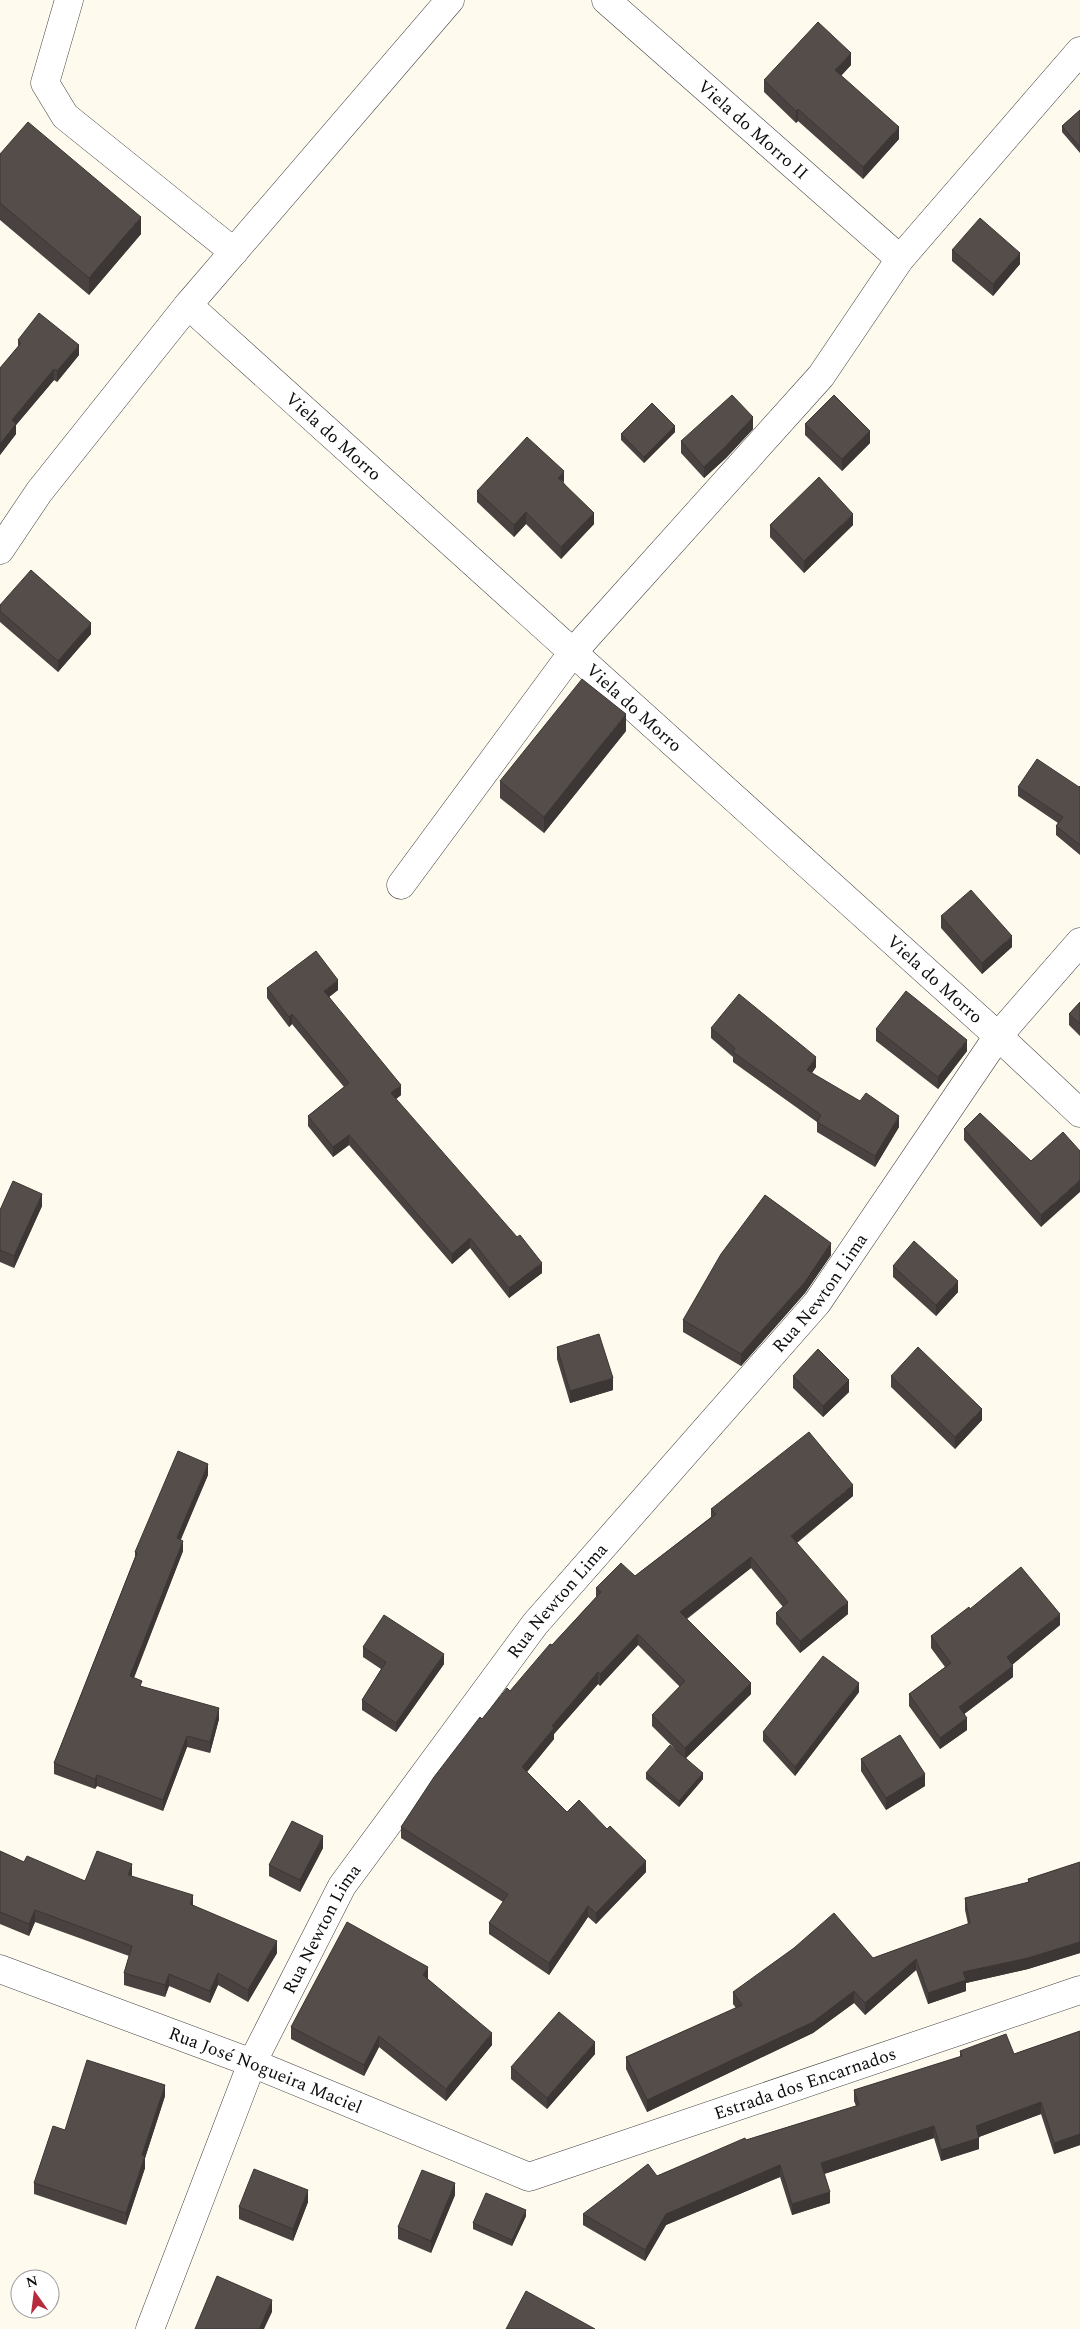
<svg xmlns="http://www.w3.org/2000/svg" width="1080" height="2329" viewBox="0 0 1080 2329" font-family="Spectral,serif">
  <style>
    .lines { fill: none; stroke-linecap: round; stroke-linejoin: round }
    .minor-casing { stroke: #404040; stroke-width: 29 }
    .minor { stroke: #fff; stroke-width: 28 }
    .wall { fill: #494240 }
    .shaded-wall { fill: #3c3634 }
    .building { fill: #554d4a; stroke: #3c3634 }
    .labels { text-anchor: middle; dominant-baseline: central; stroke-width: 5; stroke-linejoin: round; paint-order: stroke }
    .street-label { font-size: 18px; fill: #0d0d0d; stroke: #fff }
  </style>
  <rect width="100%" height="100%" fill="#fefaee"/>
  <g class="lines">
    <defs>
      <g id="minor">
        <path d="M 69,0 L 45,83 L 65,116 L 234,252"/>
        <path id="s1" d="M 606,0 L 900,259"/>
        <path id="s2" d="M 188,305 L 998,1036 L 1080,1113"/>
        <path d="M 0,550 L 39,492 L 188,305 L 450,0"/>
        <path d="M 401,885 L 573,652 L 821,376 L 900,259 L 1080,51"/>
        <path id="s3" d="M 0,1969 L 252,2063 L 529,2177 L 1080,1990"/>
        <path id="s4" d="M 150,2329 L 252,2063 L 342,1886 L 535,1624 L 817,1303 L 998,1036 L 1080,942"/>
      </g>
    </defs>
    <use href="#minor" class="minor-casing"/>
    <use href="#minor" class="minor"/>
  </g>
  <path class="wall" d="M 851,65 L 841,76 L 899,139 L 863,179 L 798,121 L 796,123 L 764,92 L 764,80 Z
    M 1080,110 L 1080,153 L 1062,132 L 1062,126 Z
    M 0,154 L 141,234 L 89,295 L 0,220 Z
    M 952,250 L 1020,264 L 993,296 L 952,261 Z
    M 18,340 L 79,355 L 57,382 L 54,380 L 16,425 L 16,434 L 0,455 L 0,368 L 18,347 Z
    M 805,424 L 870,443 L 842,471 L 805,435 Z
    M 753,429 L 726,458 L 704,478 L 681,453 L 681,441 Z
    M 675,432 L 644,463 L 621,440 L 621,434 Z
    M 564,483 L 594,524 L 561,559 L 526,524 L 514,537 L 477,502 L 477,491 Z
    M 770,525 L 853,525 L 804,573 L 770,537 Z
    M 0,605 L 91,634 L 58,672 L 0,622 Z
    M 626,731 L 544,833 L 500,798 L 500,781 Z
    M 1080,786 L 1080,855 L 1056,835 L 1056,826 L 1058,823 L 1018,796 L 1018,787 L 1079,787 Z
    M 941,916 L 1012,947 L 982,974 L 941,928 Z
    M 267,988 L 338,990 L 329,997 L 401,1095 L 396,1099 L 542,1273 L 509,1298 L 470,1248 L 452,1264 L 349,1145 L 333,1157 L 308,1126 L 308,1116 L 344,1087 L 292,1024 L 289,1027 L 267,998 Z
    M 1080,1002 L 1080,1036 L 1069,1025 L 1069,1014 Z
    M 711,1028 L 816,1067 L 812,1073 L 899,1127 L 875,1167 L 817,1132 L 817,1122 L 733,1062 L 733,1057 L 711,1038 Z
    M 876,1029 L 967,1051 L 938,1089 L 876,1041 Z
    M 964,1129 L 1031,1161 L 1080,1151 L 1041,1227 L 964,1140 Z
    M 42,1206 L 14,1268 L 0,1262 L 0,1210 Z
    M 831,1255 L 805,1293 L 741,1366 L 683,1332 L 683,1320 Z
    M 893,1266 L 958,1292 L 936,1316 L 893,1277 Z
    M 557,1347 L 613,1390 L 570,1403 L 557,1359 Z
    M 793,1376 L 849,1392 L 823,1417 L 793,1388 Z
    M 891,1376 L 982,1420 L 955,1449 L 891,1387 Z
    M 208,1475 L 180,1540 L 183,1551 L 134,1678 L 142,1687 L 219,1719 L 210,1753 L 187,1747 L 163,1811 L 97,1786 L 95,1789 L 54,1774 L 54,1763 L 135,1557 L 135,1552 Z
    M 853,1496 L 797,1543 L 848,1614 L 800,1653 L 776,1624 L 776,1613 L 783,1607 L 751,1568 L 687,1619 L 751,1694 L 686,1758 L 703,1779 L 679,1807 L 646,1779 L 646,1773 L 677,1751 L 652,1726 L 652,1715 L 680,1687 L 638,1645 L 600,1686 L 598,1684 L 554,1734 L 554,1739 L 527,1772 L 567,1812 L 646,1872 L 596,1924 L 588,1917 L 549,1975 L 489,1934 L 489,1923 L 503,1902 L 401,1838 L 401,1827 L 482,1719 L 510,1691 L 596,1597 L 596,1588 L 635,1576 L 711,1517 L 711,1509 Z
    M 970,1609 L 1060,1625 L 1012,1665 L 1013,1677 L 964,1714 L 967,1730 L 940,1749 L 909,1706 L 909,1694 L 945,1667 L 931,1648 L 931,1636 Z
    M 363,1647 L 444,1664 L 396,1732 L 362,1710 L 362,1700 L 381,1669 L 363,1657 Z
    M 859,1692 L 795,1776 L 763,1741 L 763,1732 Z
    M 861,1759 L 925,1786 L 886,1810 L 861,1771 Z
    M 323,1848 L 300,1892 L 269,1876 L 269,1865 Z
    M 0,1851 L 24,1862 L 85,1881 L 132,1876 L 193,1905 L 277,1953 L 248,2002 L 218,1985 L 210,2003 L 169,1986 L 165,1997 L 124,1985 L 124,1973 L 129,1956 L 35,1922 L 29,1936 L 0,1924 Z
    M 1080,1862 L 1080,1953 L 1028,1969 L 966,1983 L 966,1991 L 928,2004 L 916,1970 L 865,2015 L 854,2003 L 813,2033 L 647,2112 L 626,2069 L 626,2057 L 736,2008 L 733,2004 L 733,1992 L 873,1958 L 968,1924 L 965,1910 L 965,1898 L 1028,1883 L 1028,1879 Z
    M 428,1979 L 492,2045 L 446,2101 L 379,2047 L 364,2076 L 291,2039 L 291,2027 Z
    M 1080,2031 L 1080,2145 L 1054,2154 L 1041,2114 L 979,2137 L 979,2149 L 941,2161 L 934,2138 L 824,2174 L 830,2203 L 792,2215 L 780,2177 L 666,2225 L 645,2261 L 583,2225 L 583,2214 L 657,2176 L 746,2140 L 856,2106 L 854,2101 L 854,2090 L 960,2057 L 960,2051 L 1014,2054 Z
    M 595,2054 L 547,2109 L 511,2079 L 511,2067 Z
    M 165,2096 L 145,2158 L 145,2168 L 126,2225 L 34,2194 L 34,2183 L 65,2130 Z
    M 455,2195 L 431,2253 L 398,2239 L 398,2227 Z
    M 308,2202 L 293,2241 L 239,2219 L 239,2207 Z
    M 526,2216 L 512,2246 L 473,2229 L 473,2223 Z"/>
  <path class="shaded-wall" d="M 851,53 L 851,65 L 835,82 L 835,70 Z
    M 798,109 L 798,121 L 796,123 L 796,111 Z
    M 899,127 L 899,139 L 863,179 L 863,167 Z
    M 141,217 L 141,234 L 89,295 L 89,278 Z
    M 1020,253 L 1020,264 L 993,296 L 993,284 Z
    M 79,345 L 79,355 L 57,382 L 57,371 Z
    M 54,369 L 54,380 L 16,425 L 16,434 L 0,455 L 0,444 L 12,420 Z
    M 753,417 L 753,429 L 726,458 L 704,478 L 704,467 Z
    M 675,426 L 675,432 L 644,463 L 644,457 Z
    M 870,431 L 870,443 L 842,471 L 842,459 Z
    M 564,471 L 564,483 L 558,478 Z
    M 526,512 L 526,524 L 514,537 L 514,525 Z
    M 594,513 L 594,524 L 561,559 L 561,547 Z
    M 853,514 L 853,525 L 804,573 L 804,561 Z
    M 91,623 L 91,634 L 58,672 L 58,661 Z
    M 626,714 L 626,731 L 544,833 L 544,817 Z
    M 1012,936 L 1012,947 L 982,974 L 982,963 Z
    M 338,980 L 338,990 L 324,1001 L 324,991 Z
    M 292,1014 L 292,1024 L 289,1027 L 289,1017 Z
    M 967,1040 L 967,1051 L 938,1089 L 938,1077 Z
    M 816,1057 L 816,1067 L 807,1080 L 807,1070 Z
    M 401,1085 L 401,1095 L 391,1103 L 391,1093 Z
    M 899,1116 L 899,1127 L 875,1167 L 875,1156 Z
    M 349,1135 L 349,1145 L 333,1157 L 333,1147 Z
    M 1080,1180 L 1080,1192 L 1041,1227 L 1041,1215 Z
    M 42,1194 L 42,1206 L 14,1268 L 14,1256 Z
    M 470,1238 L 470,1248 L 452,1264 L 452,1254 Z
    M 831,1243 L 831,1255 L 805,1293 L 741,1366 L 741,1354 Z
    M 542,1263 L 542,1273 L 509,1298 L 509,1288 Z
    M 958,1281 L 958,1292 L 936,1316 L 936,1305 Z
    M 613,1378 L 613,1390 L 570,1403 L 570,1391 Z
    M 849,1380 L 849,1392 L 823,1417 L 823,1406 Z
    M 982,1409 L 982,1420 L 955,1449 L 955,1437 Z
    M 208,1464 L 208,1475 L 177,1549 L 177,1538 Z
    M 853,1485 L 853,1496 L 791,1547 L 791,1536 Z
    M 183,1541 L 183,1551 L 130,1687 L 130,1676 Z
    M 751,1557 L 751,1568 L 680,1623 L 680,1612 Z
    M 848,1602 L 848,1614 L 800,1653 L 800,1641 Z
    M 1060,1614 L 1060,1625 L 1007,1669 L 1007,1657 Z
    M 638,1634 L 638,1645 L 600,1686 L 600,1674 Z
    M 444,1654 L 444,1664 L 396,1732 L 396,1723 Z
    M 1013,1666 L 1013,1677 L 959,1718 L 959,1707 Z
    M 598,1672 L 598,1684 L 554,1734 L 554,1739 L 522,1778 L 522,1767 L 552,1726 Z
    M 751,1683 L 751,1694 L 685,1759 L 685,1748 Z
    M 859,1683 L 859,1692 L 795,1776 L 795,1767 Z
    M 219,1708 L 219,1719 L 210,1753 L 210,1742 Z
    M 967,1718 L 967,1730 L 940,1749 L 940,1738 Z
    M 187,1736 L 187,1747 L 163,1811 L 163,1800 Z
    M 703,1773 L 703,1779 L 679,1807 L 679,1801 Z
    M 925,1774 L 925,1786 L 886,1810 L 886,1798 Z
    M 97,1775 L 97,1786 L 95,1789 L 95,1779 Z
    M 323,1836 L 323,1848 L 300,1892 L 300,1880 Z
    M 646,1861 L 646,1872 L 596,1924 L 596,1913 Z
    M 132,1864 L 132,1876 L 128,1875 Z
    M 193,1895 L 193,1906 L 190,1904 Z
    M 588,1906 L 588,1917 L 549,1975 L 549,1963 Z
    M 35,1910 L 35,1922 L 29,1936 L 29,1924 Z
    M 277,1941 L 277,1953 L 248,2002 L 248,1990 Z
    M 1080,1942 L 1080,1953 L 1028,1969 L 966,1983 L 966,1991 L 928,2004 L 928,1993 L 963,1972 Z
    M 916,1959 L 916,1970 L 865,2015 L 865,2003 Z
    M 428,1967 L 428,1979 L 423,1987 L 423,1975 Z
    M 218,1973 L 218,1985 L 210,2003 L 210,1991 Z
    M 169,1974 L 169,1986 L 165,1997 L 165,1985 Z
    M 854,1991 L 854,2003 L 813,2033 L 647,2112 L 647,2100 Z
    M 492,2033 L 492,2045 L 446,2101 L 446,2089 Z
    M 379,2036 L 379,2047 L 364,2076 L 364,2065 Z
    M 595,2042 L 595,2054 L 547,2109 L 547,2098 Z
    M 165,2085 L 165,2096 L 145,2158 L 145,2168 L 126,2225 L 126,2213 L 142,2155 Z
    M 1041,2102 L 1041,2114 L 976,2138 L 976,2126 Z
    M 934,2126 L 934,2138 L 821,2175 L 821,2163 Z
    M 1080,2134 L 1080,2145 L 1054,2154 L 1054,2143 Z
    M 979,2138 L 979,2149 L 941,2161 L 941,2150 Z
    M 780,2165 L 780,2177 L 666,2225 L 645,2261 L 645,2250 L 666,2214 Z
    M 455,2183 L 455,2195 L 431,2253 L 431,2241 Z
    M 308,2190 L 308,2202 L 293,2241 L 293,2229 Z
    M 830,2192 L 830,2203 L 792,2215 L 792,2204 Z
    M 526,2210 L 526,2216 L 512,2246 L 512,2240 Z
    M 272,2300 L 272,2312 L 264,2329 L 259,2329 Z"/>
  <path class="building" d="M 818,22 L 851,53 L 835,70 L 899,127 L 863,167 L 798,109 L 796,111 L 764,80 Z
    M 1080,110 L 1080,147 L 1062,126 Z
    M 28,122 L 141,217 L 89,278 L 0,203 L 0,154 Z
    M 980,218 L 1020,253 L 993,284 L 952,250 Z
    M 39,313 L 79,345 L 57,371 L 54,369 L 12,420 L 16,424 L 0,444 L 0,368 L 21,343 L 18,340 Z
    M 732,395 L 753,417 L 726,446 L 704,467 L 681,441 Z
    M 834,395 L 870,431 L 842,459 L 805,424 Z
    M 652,403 L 675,426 L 644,457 L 621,434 Z
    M 527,437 L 564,471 L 558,478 L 594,513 L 561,547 L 526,512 L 514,525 L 477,491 Z
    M 819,477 L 853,514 L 804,561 L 770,525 Z
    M 31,570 L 91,623 L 58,661 L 0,611 L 0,605 Z
    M 582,679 L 626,714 L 544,817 L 500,781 Z
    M 1037,759 L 1079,787 L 1080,786 L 1080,845 L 1056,826 L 1063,817 L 1018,787 Z
    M 971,890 L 1012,936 L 982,963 L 941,916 Z
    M 316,951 L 338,980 L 324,991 L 401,1085 L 391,1093 L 517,1237 L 520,1235 L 542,1263 L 509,1288 L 470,1238 L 452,1254 L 349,1135 L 333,1147 L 308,1116 L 349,1083 L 292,1014 L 289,1017 L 267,988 Z
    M 906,991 L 967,1040 L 938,1077 L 876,1029 Z
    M 739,994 L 816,1057 L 807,1070 L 860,1101 L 866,1093 L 899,1116 L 875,1156 L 817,1122 L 821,1115 L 733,1052 L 735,1048 L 711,1028 Z
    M 1080,1002 L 1080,1024 L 1069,1014 Z
    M 980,1113 L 1031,1161 L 1063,1132 L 1080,1151 L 1080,1180 L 1041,1215 L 964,1129 Z
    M 13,1181 L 42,1194 L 14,1256 L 0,1250 L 0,1210 Z
    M 765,1195 L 831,1243 L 805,1282 L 741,1354 L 683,1320 L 721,1254 Z
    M 914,1241 L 958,1281 L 936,1305 L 893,1266 Z
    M 599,1334 L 613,1378 L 570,1391 L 557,1347 Z
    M 918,1347 L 982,1409 L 955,1437 L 891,1376 Z
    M 818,1349 L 849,1380 L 823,1406 L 793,1376 Z
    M 809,1432 L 853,1485 L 791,1536 L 848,1602 L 800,1641 L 776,1613 L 788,1602 L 751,1557 L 680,1612 L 751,1683 L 685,1748 L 652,1715 L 685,1681 L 638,1634 L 600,1674 L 598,1672 L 552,1726 L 554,1728 L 522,1767 L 567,1812 L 579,1800 L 607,1829 L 610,1826 L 646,1861 L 596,1913 L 588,1906 L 549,1963 L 489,1923 L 508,1894 L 401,1827 L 434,1777 L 480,1717 L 482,1719 L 507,1688 L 510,1691 L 550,1644 L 552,1645 L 601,1592 L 596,1588 L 621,1563 L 635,1576 L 716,1514 L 711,1509 Z
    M 178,1451 L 208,1464 L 177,1538 L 183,1541 L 130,1676 L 142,1681 L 140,1686 L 219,1708 L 210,1742 L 187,1736 L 163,1800 L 97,1775 L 95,1779 L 54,1763 L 137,1553 L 135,1552 Z
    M 1021,1567 L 1060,1614 L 1007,1657 L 1013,1666 L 959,1707 L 967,1718 L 940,1738 L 909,1694 L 951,1663 L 931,1636 L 969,1607 L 970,1609 Z
    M 384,1615 L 444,1654 L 396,1723 L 362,1700 L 386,1662 L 363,1647 Z
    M 823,1656 L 859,1683 L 795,1767 L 763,1732 Z
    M 900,1735 L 925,1774 L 886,1798 L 861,1759 Z
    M 670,1745 L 703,1773 L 679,1801 L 646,1773 Z
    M 292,1821 L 323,1836 L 300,1880 L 269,1865 Z
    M 0,1851 L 24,1862 L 27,1856 L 85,1881 L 97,1851 L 132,1864 L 128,1875 L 193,1895 L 190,1904 L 277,1941 L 248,1990 L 218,1973 L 210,1991 L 169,1974 L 165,1985 L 124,1973 L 132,1946 L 35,1910 L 29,1924 L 0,1912 Z
    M 1080,1862 L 1080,1942 L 1028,1958 L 963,1972 L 966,1980 L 928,1993 L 916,1959 L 865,2003 L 854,1991 L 813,2022 L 647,2100 L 626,2057 L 742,2005 L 733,1992 L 794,1948 L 834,1913 L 873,1958 L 970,1923 L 965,1898 L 1029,1882 L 1028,1879 Z
    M 347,1922 L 428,1967 L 423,1975 L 492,2033 L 446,2089 L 379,2036 L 364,2065 L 291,2027 Z
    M 559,2012 L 595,2042 L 547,2098 L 511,2067 Z
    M 1080,2031 L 1080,2134 L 1054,2143 L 1041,2102 L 976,2126 L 979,2138 L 941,2150 L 934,2126 L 821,2163 L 830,2192 L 792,2204 L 780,2165 L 666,2214 L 645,2250 L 583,2214 L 648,2164 L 657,2176 L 745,2138 L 746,2140 L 859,2105 L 854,2090 L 962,2056 L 960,2051 L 1006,2034 L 1014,2054 Z
    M 87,2060 L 165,2085 L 142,2155 L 145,2156 L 126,2213 L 34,2183 L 53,2126 L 65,2130 Z
    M 254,2169 L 308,2190 L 293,2229 L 239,2207 Z
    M 422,2170 L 455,2183 L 431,2241 L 398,2227 Z
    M 486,2193 L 526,2210 L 512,2240 L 473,2223 Z
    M 217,2276 L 272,2300 L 259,2329 L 195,2329 Z
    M 526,2291 L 595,2329 L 506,2329 Z"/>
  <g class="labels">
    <g class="street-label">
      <text stroke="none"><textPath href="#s1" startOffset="196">Viela do Morro II</textPath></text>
      <text stroke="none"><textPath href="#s2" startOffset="196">Viela do Morro</textPath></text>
      <text stroke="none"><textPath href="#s2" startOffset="601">Viela do Morro</textPath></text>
      <text stroke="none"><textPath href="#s2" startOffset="1006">Viela do Morro</textPath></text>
      <text stroke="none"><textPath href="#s4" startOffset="1246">Rua Newton Lima</textPath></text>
      <text stroke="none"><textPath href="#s4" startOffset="841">Rua Newton Lima</textPath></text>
      <text stroke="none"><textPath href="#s4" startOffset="436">Rua Newton Lima</textPath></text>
      <text stroke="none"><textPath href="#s3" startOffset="284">Rua José Nogueira Maciel</textPath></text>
      <text stroke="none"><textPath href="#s3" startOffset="860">Estrada dos Encarnados</textPath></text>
    </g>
  </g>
  <g transform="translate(35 2294) rotate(346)"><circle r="24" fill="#ffffff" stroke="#9e9e9e"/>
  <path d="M0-4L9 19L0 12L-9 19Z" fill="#b72b3d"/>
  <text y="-8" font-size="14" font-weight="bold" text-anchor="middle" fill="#0d0d0d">N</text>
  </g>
</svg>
